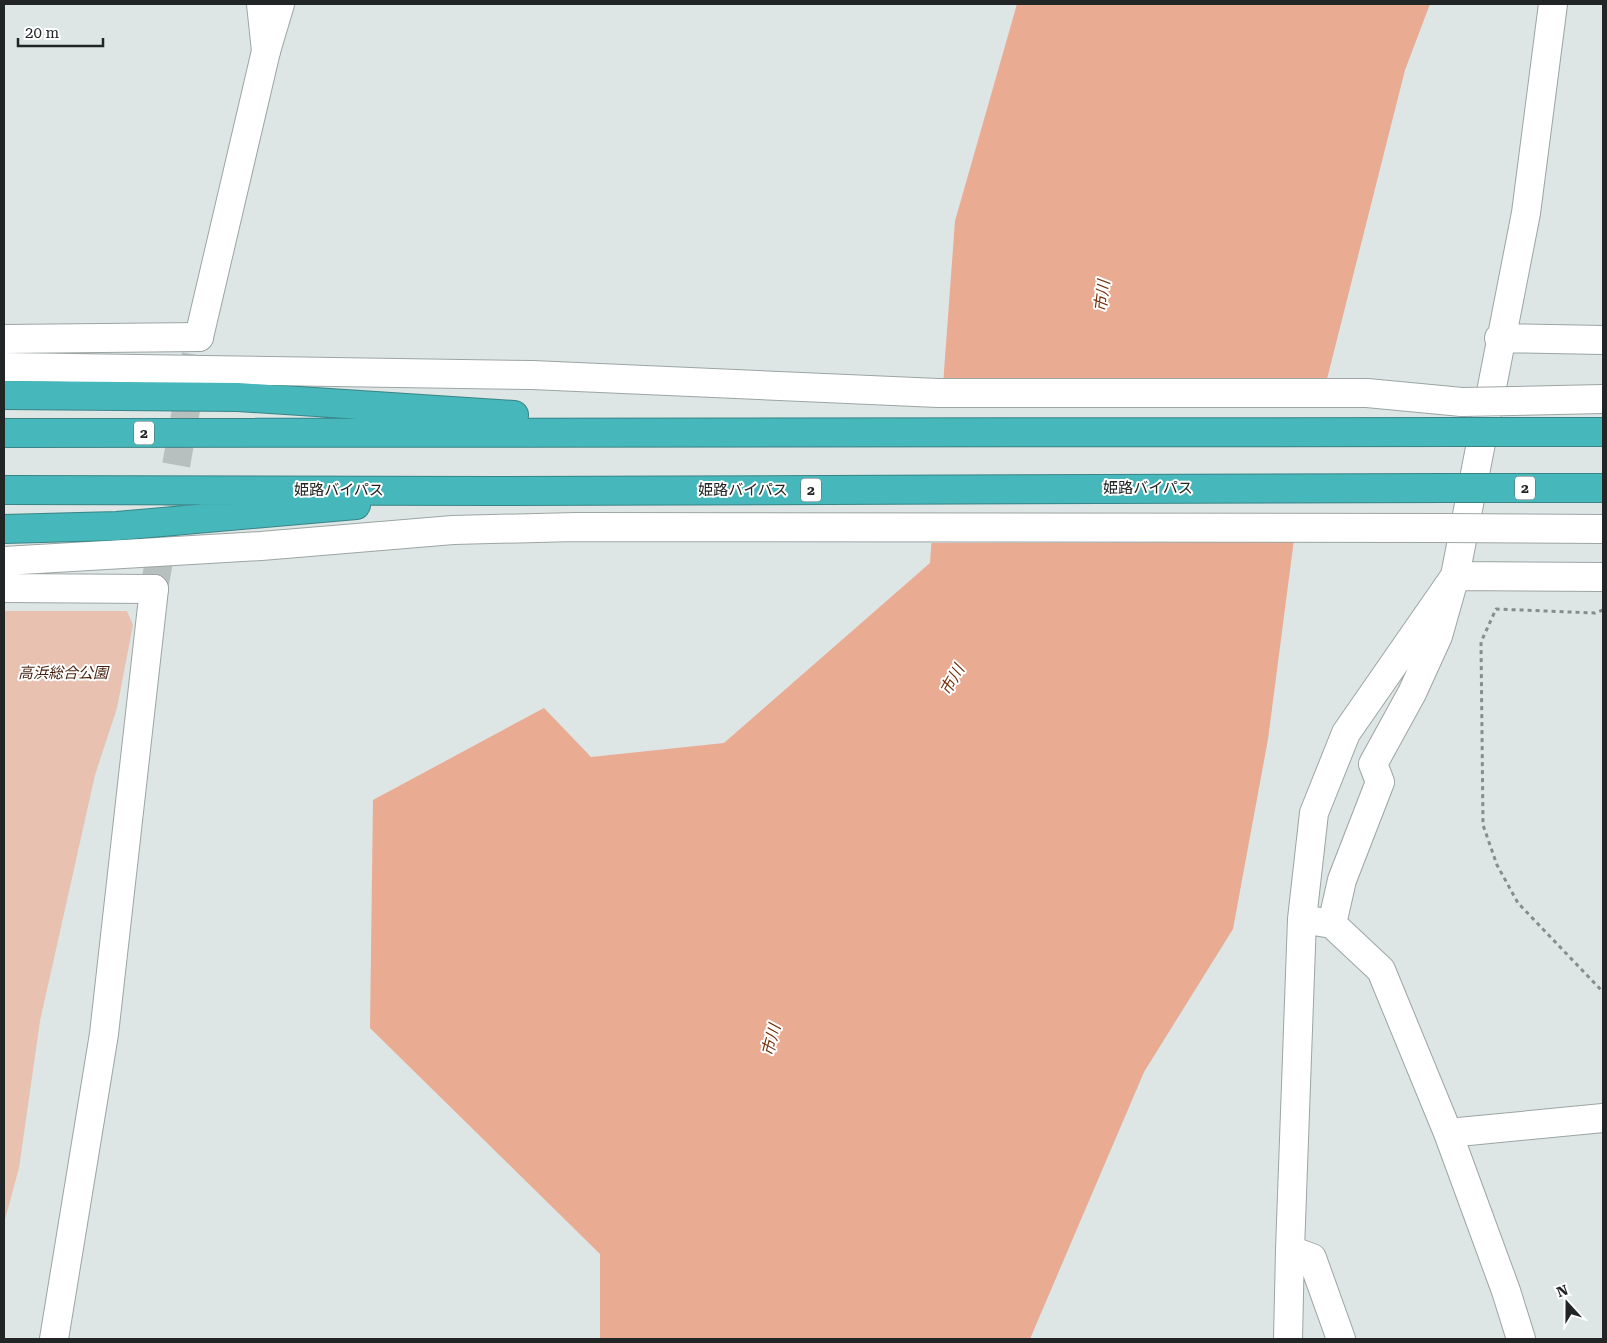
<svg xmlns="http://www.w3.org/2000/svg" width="1607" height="1343" viewBox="0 0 1607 1343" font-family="'Roboto Serif','Noto Sans JP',serif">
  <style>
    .green { fill: #e8c1b1 }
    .water { fill: #e9ab92 }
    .pier { fill: #dde5e5 }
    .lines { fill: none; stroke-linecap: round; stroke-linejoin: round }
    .tertiary-tunnel { stroke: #b8bfbf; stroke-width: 28; stroke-dasharray: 28 14; stroke-linecap: butt }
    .minor-casing { stroke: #9da4a4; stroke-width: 30 }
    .tertiary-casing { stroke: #9da4a4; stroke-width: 30 }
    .motorway-casing { stroke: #398486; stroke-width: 30 }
    .path { stroke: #878d8d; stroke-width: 3; stroke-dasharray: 4 4; stroke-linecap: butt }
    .minor { stroke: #fff; stroke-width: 28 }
    .tertiary { stroke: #fff; stroke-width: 28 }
    .motorway { stroke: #46b7bb; stroke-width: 28 }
    .minor-bridge-casing { stroke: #9da4a4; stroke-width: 30; stroke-linecap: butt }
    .motorway-bridge-casing { stroke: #398486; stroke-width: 30; stroke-linecap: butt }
    .minor-bridge { stroke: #fff; stroke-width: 28 }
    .motorway-bridge { stroke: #46b7bb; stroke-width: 28 }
    .labels { text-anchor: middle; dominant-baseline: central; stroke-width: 4; stroke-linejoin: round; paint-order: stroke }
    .shield { fill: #fff; stroke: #646666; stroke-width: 1 }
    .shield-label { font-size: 14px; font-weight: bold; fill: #222525 }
    .street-label { font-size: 15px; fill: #222525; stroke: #fff }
    .park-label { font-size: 15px; font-style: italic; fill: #441d0b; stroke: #fff }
    .water-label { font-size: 16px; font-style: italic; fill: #78300a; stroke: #fff }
  </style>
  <rect width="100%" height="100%" fill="#dde5e5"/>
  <path class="green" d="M 4,611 L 127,611 L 133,625 L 117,708 L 95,775 L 40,1021 L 19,1168 L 4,1223 Z"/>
  <path class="water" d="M 1017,4 L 1430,4 L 1405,70 L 1302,478 L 1268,739 L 1233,929 L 1144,1072 L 1030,1339 L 600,1339 L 600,1254 L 370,1028 L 373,800 L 544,708 L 591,757 L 724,743 L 930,563 L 955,221 Z"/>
  <path class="pier" d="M 1329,380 L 1304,479 L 1296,542 L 929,543 L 941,381 Z"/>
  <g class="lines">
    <path class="tertiary-tunnel" d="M 154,589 L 199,337"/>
    <defs>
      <path id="minor" d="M 261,4 L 266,51
        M 1499,338 L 1603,340
        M 4,339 L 199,337
        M 4,367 L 532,375 L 938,393 L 1367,393 L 1462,402
        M 4,561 L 261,546 L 453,530 L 576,527 L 1440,528
        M 4,588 L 154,589
        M 1314,921 L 1332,924 L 1381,970 L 1448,1133 L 1603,1118
        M 1332,924 L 1342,880 L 1380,782 L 1373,764 L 1412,693 L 1438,636 L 1455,576 L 1526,213 L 1553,4
        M 1448,1133 L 1506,1291 L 1521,1339
        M 1290,1250 L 1312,1258 L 1341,1339
        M 1288,1339 L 1290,1250 L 1302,919 L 1314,813 L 1346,733 L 1455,576 L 1603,577"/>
      <path id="tertiary" d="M 199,337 L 266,51 L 280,4
        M 54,1339 L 104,1034 L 154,589"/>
      <path id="motorway" d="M 4,395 L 238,397 L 514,415
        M 4,433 L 1460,432
        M 4,490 L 496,491 L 1447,488
        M 4,529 L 117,526 L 356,505"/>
    </defs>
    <use href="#minor" class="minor-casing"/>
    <use href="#tertiary" class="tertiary-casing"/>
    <use href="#motorway" class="motorway-casing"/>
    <path class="path" d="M 1603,610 L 1595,613 L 1496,609 L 1481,642 L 1483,825 L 1497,865 L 1518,903 L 1603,992"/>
    <use href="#minor" class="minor"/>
    <use href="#tertiary" class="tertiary"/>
    <use href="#motorway" class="motorway"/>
    <defs>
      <path id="minor-bridge" d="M 1462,402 L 1603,399
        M 1440,528 L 1603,529"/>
      <path id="motorway-bridge" d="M 1460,432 L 1603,432
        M 1447,488 L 1603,488"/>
    </defs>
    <use href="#minor-bridge" class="minor-bridge-casing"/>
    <use href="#motorway-bridge" class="motorway-bridge-casing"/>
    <use href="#minor-bridge" class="minor-bridge"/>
    <use href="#motorway-bridge" class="motorway-bridge"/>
  </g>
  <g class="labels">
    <g class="shield">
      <rect x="134" y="421.5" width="20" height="23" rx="4"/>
      <rect x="1515" y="476.5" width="20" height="23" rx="4"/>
      <rect x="801" y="478.5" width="20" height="23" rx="4"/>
    </g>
    <g class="shield-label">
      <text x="144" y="433">2</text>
      <text x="1525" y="488">2</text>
      <text x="811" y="490">2</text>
    </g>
    <g class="street-label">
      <text x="1148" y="488">姫路バイパス</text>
      <text x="339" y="490">姫路バイパス</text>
      <text x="743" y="490">姫路バイパス</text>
    </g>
    <g class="park-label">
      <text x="63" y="673">高浜総合公園</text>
    </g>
    <g class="water-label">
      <text transform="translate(1102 296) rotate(-83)">市川</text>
      <text transform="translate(952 680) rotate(-60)">市川</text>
      <text transform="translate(771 1040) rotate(-75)">市川</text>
    </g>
  </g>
  <rect width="1607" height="1343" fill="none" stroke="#222525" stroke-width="10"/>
  <g transform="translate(1567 1303) rotate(339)" stroke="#ffffff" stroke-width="4" paint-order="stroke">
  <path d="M0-4L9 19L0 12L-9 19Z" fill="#222525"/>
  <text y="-8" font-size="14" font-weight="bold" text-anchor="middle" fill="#222525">N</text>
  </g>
  <path d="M18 38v8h85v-8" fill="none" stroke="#222525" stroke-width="2.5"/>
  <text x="25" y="38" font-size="15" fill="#222525" stroke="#ffffff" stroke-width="4" paint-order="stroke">20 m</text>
</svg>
